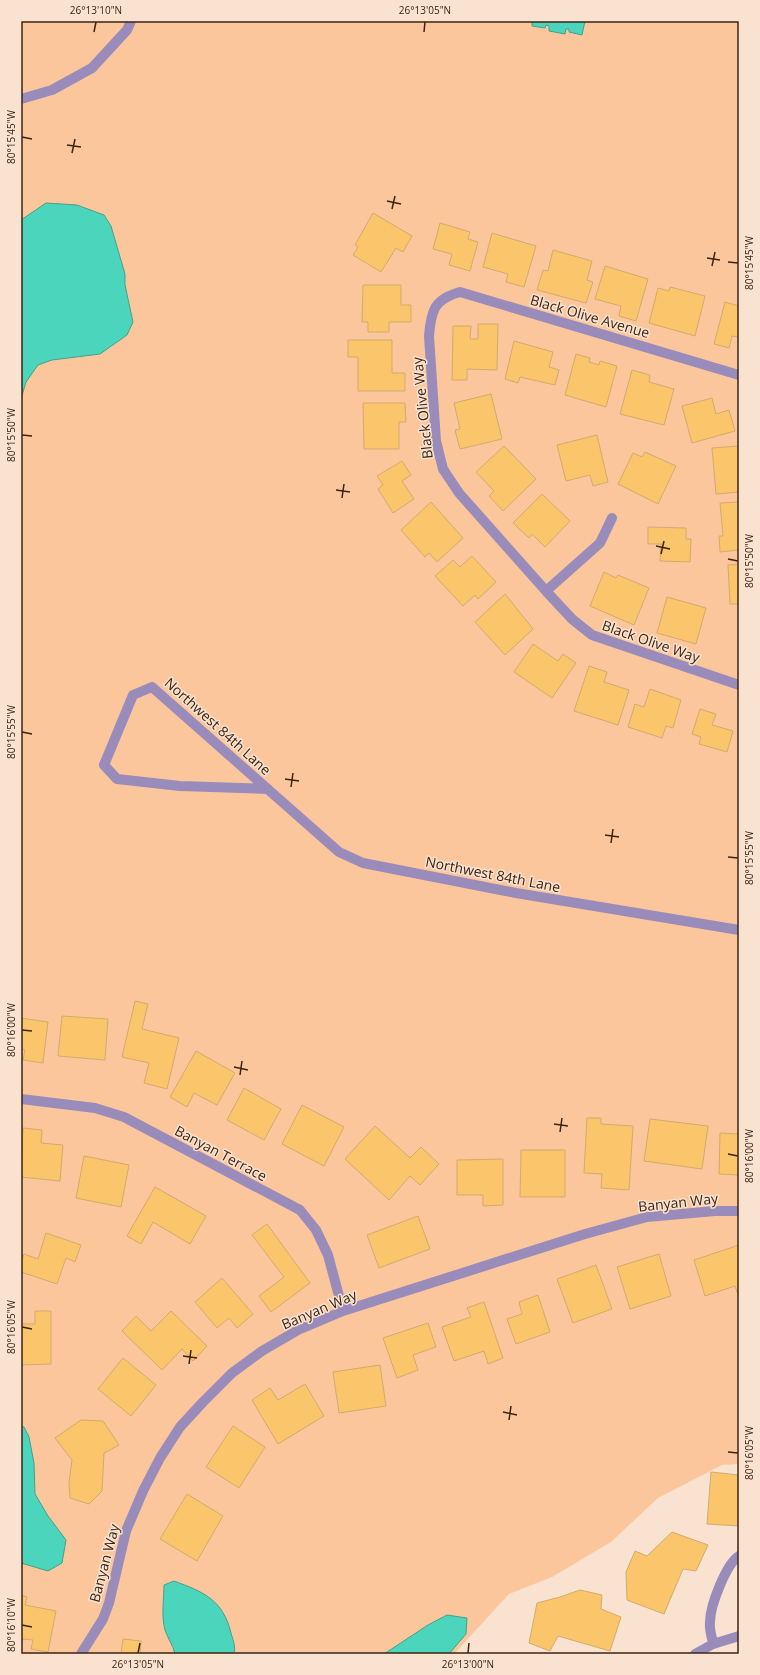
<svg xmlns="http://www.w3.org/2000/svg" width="760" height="1675" viewBox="0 0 760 1675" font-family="'Open Sans',sans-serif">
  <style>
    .green { fill: #fcc69d }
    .water { fill: #4ad5bc; stroke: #46a089 }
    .building { fill: #fbc56b; stroke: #d1ab6e }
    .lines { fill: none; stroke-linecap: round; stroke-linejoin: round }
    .minor { stroke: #9a8cba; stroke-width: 10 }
    .ticks { fill: none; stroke: #3b2512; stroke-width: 1.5 }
    .labels { text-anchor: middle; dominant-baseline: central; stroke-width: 3; stroke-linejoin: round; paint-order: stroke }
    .street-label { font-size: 14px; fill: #3b2512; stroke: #fae2d0 }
    .neatline { fill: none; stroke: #3b2512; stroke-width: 1.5 }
    .ticks-label { font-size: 10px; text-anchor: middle; fill: #3b2512 }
  </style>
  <rect width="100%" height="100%" fill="#fae2d0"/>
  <path class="green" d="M 21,21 L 739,21 L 739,1464 L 722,1465 L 658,1498 L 611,1542 L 552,1577 L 509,1594 L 454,1654 L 21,1654 Z"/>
  <path class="water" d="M 532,21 L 585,21 L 582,35 L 569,32 L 569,29 L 566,29 L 565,34 L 549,31 L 549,26 L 546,25 L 545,28 L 532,26 Z
    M 46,203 L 77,205 L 104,215 L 111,226 L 125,274 L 125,285 L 133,322 L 127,335 L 100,354 L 52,360 L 38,365 L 26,382 L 21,399 L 21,220 Z
    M 21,1426 L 24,1427 L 29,1437 L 34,1463 L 35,1494 L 48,1516 L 66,1540 L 62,1563 L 48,1571 L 21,1563 Z
    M 174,1581 C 204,1592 223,1600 231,1633 C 233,1640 236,1647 234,1654 L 175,1654 C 173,1645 168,1639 165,1630 C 161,1616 164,1599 164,1585 Z
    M 447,1615 L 467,1618 L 466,1634 L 449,1654 L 384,1654 L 428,1625 Z"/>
  <path class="building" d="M 373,213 L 412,236 L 403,252 L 396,248 L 381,272 L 353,255 L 358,247 L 355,245 Z
    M 440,223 L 470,232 L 468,239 L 478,242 L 470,271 L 449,265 L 452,254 L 433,249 Z
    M 492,233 L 536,246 L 524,287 L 506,282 L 508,274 L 483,267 Z
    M 553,250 L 592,261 L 587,280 L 593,282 L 586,303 L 537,290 L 543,270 L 548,271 Z
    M 605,266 L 648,279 L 636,321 L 619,316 L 621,306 L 595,299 Z
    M 363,285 L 401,285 L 401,305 L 411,305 L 411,322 L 389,322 L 389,332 L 368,332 L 368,322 L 362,322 Z
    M 670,287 L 705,296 L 695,336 L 649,323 L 658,288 L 669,291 Z
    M 725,302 L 739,306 L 739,337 L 732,336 L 729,348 L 714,344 Z
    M 478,324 L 498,324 L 497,370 L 467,369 L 467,380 L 452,380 L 453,326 L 471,326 L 470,339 L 478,339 Z
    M 348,340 L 392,340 L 392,373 L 405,373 L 405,391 L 358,391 L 358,357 L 348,357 Z
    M 514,341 L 553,352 L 549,367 L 559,370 L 555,385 L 520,377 L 518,383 L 505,379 Z
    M 576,354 L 590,358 L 589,362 L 599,365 L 600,361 L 617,366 L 606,407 L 565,395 Z
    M 632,370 L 650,375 L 649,382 L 674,389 L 664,425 L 620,414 Z
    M 491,394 L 502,439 L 460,449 L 455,430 L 460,429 L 454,403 Z
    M 712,398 L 716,414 L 729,410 L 735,431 L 692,443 L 682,406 Z
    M 363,403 L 405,403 L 406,422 L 399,422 L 399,449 L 364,449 Z
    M 597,435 L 608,482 L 593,486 L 590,475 L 566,481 L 557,445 Z
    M 504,446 L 536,479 L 503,511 L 489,496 L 494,491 L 476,472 Z
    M 739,446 L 739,492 L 716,494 L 712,448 Z
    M 645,452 L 676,466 L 658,504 L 618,484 L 633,453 L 642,457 Z
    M 402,461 L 411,475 L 402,481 L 414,499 L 393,513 L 378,489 L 383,485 L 377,476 Z
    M 542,494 L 570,521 L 545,547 L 532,534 L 529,538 L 513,523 Z
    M 431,502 L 463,538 L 437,562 L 429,553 L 425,557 L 401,530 Z
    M 739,502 L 739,550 L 720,552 L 719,536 L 723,536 L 720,503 Z
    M 648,527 L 686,528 L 686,539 L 691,539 L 690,562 L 660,561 L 661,544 L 648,544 Z
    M 472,556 L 496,582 L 478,599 L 475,595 L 463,606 L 435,576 L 453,560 L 460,567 Z
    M 739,564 L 739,604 L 730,604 L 728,565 Z
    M 604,572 L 616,578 L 618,575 L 649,588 L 634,625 L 590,606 Z
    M 505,594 L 533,629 L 505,655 L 475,622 Z
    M 667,597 L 706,608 L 696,644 L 657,633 Z
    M 533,644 L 558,661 L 563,654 L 576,663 L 552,698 L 514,672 Z
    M 589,666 L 607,672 L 604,682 L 629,690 L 618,725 L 574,711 Z
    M 650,689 L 681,700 L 673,728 L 666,726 L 662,738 L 628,727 L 635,704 L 644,707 Z
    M 700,709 L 716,714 L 712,725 L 733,731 L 727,752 L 699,744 L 701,737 L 692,734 Z
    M 135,1001 L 148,1004 L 142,1029 L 179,1038 L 167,1089 L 144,1083 L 149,1063 L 122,1057 Z
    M 62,1016 L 108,1019 L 105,1060 L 58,1056 Z
    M 21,1018 L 48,1022 L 43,1063 L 23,1060 L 25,1050 L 21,1049 Z
    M 196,1051 L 235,1073 L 217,1105 L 194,1093 L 187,1107 L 170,1097 Z
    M 244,1088 L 281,1109 L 264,1140 L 227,1120 Z
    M 302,1105 L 344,1127 L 324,1166 L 282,1144 Z
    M 587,1118 L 601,1118 L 601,1124 L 633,1126 L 629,1190 L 601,1188 L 602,1174 L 584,1173 Z
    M 650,1119 L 708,1126 L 702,1169 L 644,1161 Z
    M 375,1126 L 410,1158 L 421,1147 L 439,1164 L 420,1185 L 410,1176 L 389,1200 L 345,1159 Z
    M 23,1128 L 42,1130 L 41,1143 L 63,1145 L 60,1181 L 21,1177 Z
    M 720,1133 L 739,1134 L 739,1175 L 719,1174 Z
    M 521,1150 L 565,1150 L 565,1197 L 520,1197 Z
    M 84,1156 L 129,1165 L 121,1207 L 76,1198 Z
    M 503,1159 L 503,1205 L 483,1206 L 483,1195 L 457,1195 L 457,1160 Z
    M 155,1187 L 206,1216 L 190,1244 L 153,1222 L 141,1244 L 127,1236 Z
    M 418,1216 L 430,1249 L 379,1268 L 367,1235 Z
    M 267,1224 L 310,1283 L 271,1312 L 259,1296 L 284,1277 L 252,1235 Z
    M 46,1233 L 81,1245 L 75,1262 L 66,1258 L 57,1284 L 21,1272 L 21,1263 L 24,1254 L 38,1259 Z
    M 739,1245 L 739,1298 L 735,1286 L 705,1296 L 694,1260 Z
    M 659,1254 L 671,1296 L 630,1309 L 617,1267 Z
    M 596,1265 L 612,1309 L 573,1323 L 557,1279 Z
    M 222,1278 L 253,1314 L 237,1328 L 229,1318 L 217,1328 L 195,1302 Z
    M 538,1295 L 550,1332 L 516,1344 L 507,1319 L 522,1314 L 519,1302 Z
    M 484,1302 L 503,1358 L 488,1364 L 484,1351 L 454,1361 L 442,1327 L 471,1317 L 467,1308 Z
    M 35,1311 L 51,1311 L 51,1364 L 21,1365 L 21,1324 L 35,1324 Z
    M 171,1311 L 207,1346 L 193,1361 L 182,1349 L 162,1370 L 122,1331 L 136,1316 L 151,1331 Z
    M 428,1323 L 436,1347 L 413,1355 L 418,1370 L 397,1378 L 383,1338 Z
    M 123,1358 L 156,1385 L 131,1416 L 98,1389 Z
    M 380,1365 L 386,1406 L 339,1413 L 333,1372 Z
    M 305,1384 L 324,1416 L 278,1444 L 252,1400 L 270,1388 L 278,1400 Z
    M 81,1420 L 103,1421 L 119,1445 L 104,1453 L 102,1491 L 89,1504 L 70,1498 L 69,1482 L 72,1460 L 55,1438 Z
    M 233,1426 L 265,1447 L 239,1488 L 206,1467 Z
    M 711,1472 L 739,1475 L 739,1526 L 707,1524 Z
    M 187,1494 L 223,1516 L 197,1561 L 160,1539 Z
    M 672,1532 L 708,1545 L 696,1571 L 683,1569 L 664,1614 L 627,1600 L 626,1572 L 635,1551 L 647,1556 Z
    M 580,1590 L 602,1595 L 601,1609 L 621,1617 L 610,1651 L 558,1636 L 550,1651 L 529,1643 L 537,1603 L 560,1597 Z
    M 21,1595 L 27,1597 L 25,1605 L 56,1611 L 48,1652 L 31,1649 L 33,1640 L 23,1639 L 21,1646 Z
    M 123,1639 L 141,1641 L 140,1654 L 121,1654 Z"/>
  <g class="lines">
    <path class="minor" d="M 21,99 L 52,90 L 92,68 L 127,30 L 131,21
      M 739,375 L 460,292 C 434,299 431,311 429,336 L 436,441 L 443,469 L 459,493 L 546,591 L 572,619 L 592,635 L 739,685
      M 546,591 L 600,543 L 612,518
      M 268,789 L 180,786 L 117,779 L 104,765 L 133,695 L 152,687 L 339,852 L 363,863 L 516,893 L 739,930
      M 21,1099 L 95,1108 L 124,1117 L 300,1210 L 316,1230 L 328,1255 L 343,1311
      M 713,1644 C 712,1637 709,1629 710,1622 C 710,1606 726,1564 739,1556
      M 81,1654 L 103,1619 L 109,1603 L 126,1531 L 143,1491 L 160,1458 L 180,1427 L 203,1402 L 232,1373 L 262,1351 L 298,1330 L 343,1311 L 585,1234 L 647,1217 L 715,1211 L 739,1211
      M 695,1654 L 713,1644 L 739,1636"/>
  </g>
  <path class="ticks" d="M 94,32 L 96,22M 424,32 L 425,22M 22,137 L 32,139M 67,145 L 81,147M 72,153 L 75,139M 387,201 L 401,204M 392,209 L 395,196M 707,258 L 720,260M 728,262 L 738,263M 712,266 L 715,252M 22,435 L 32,436M 336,490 L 350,492M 342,498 L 344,484M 656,546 L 670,549M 661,554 L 664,541M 728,559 L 738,561M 22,732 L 32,734M 285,779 L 299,781M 291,787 L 293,773M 605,835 L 619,837M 611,843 L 613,829M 728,857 L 738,858M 22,1030 L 32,1031M 234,1067 L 248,1070M 240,1075 L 242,1061M 554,1124 L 568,1126M 560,1132 L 562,1118M 728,1154 L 738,1156M 22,1327 L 32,1329M 183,1356 L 197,1358M 189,1364 L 191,1350M 503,1412 L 517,1415M 509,1420 L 511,1406M 728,1452 L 738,1453M 22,1625 L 32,1627M 138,1653 L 140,1643M 468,1653 L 469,1643"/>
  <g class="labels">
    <g class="street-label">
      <text transform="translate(590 316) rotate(16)">Black Olive Avenue</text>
      <text transform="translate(422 408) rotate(-96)">Black Olive Way</text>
      <text transform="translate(651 641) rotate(19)">Black Olive Way</text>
      <text transform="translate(218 726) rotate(42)">Northwest 84th Lane</text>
      <text transform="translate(493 874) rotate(11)">Northwest 84th Lane</text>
      <text transform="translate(221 1153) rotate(28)">Banyan Terrace</text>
      <text transform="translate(678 1202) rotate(-6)">Banyan Way</text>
      <text transform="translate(319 1309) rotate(-23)">Banyan Way</text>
      <text transform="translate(104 1563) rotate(-75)">Banyan Way</text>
    </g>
  </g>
  <rect width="760" height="1675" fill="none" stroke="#fae2d0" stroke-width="44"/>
  <rect x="22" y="22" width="716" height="1631" class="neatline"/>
  <g class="ticks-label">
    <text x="96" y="14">26°13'10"N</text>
    <text x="425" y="14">26°13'05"N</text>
    <text transform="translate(11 137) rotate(-90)" y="4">80°15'45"W</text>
    <text transform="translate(749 263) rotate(-90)" y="4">80°15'45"W</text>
    <text transform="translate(11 435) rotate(-90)" y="4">80°15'50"W</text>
    <text transform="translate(749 561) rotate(-90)" y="4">80°15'50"W</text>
    <text transform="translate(11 732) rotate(-90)" y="4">80°15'55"W</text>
    <text transform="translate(749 858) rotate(-90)" y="4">80°15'55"W</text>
    <text transform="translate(11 1030) rotate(-90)" y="4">80°16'00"W</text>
    <text transform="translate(749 1156) rotate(-90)" y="4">80°16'00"W</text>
    <text transform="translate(11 1327) rotate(-90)" y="4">80°16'05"W</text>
    <text transform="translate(749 1453) rotate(-90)" y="4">80°16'05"W</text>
    <text transform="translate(11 1625) rotate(-90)" y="4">80°16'10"W</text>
    <text x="138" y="1668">26°13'05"N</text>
    <text x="468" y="1668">26°13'00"N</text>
  </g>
</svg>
